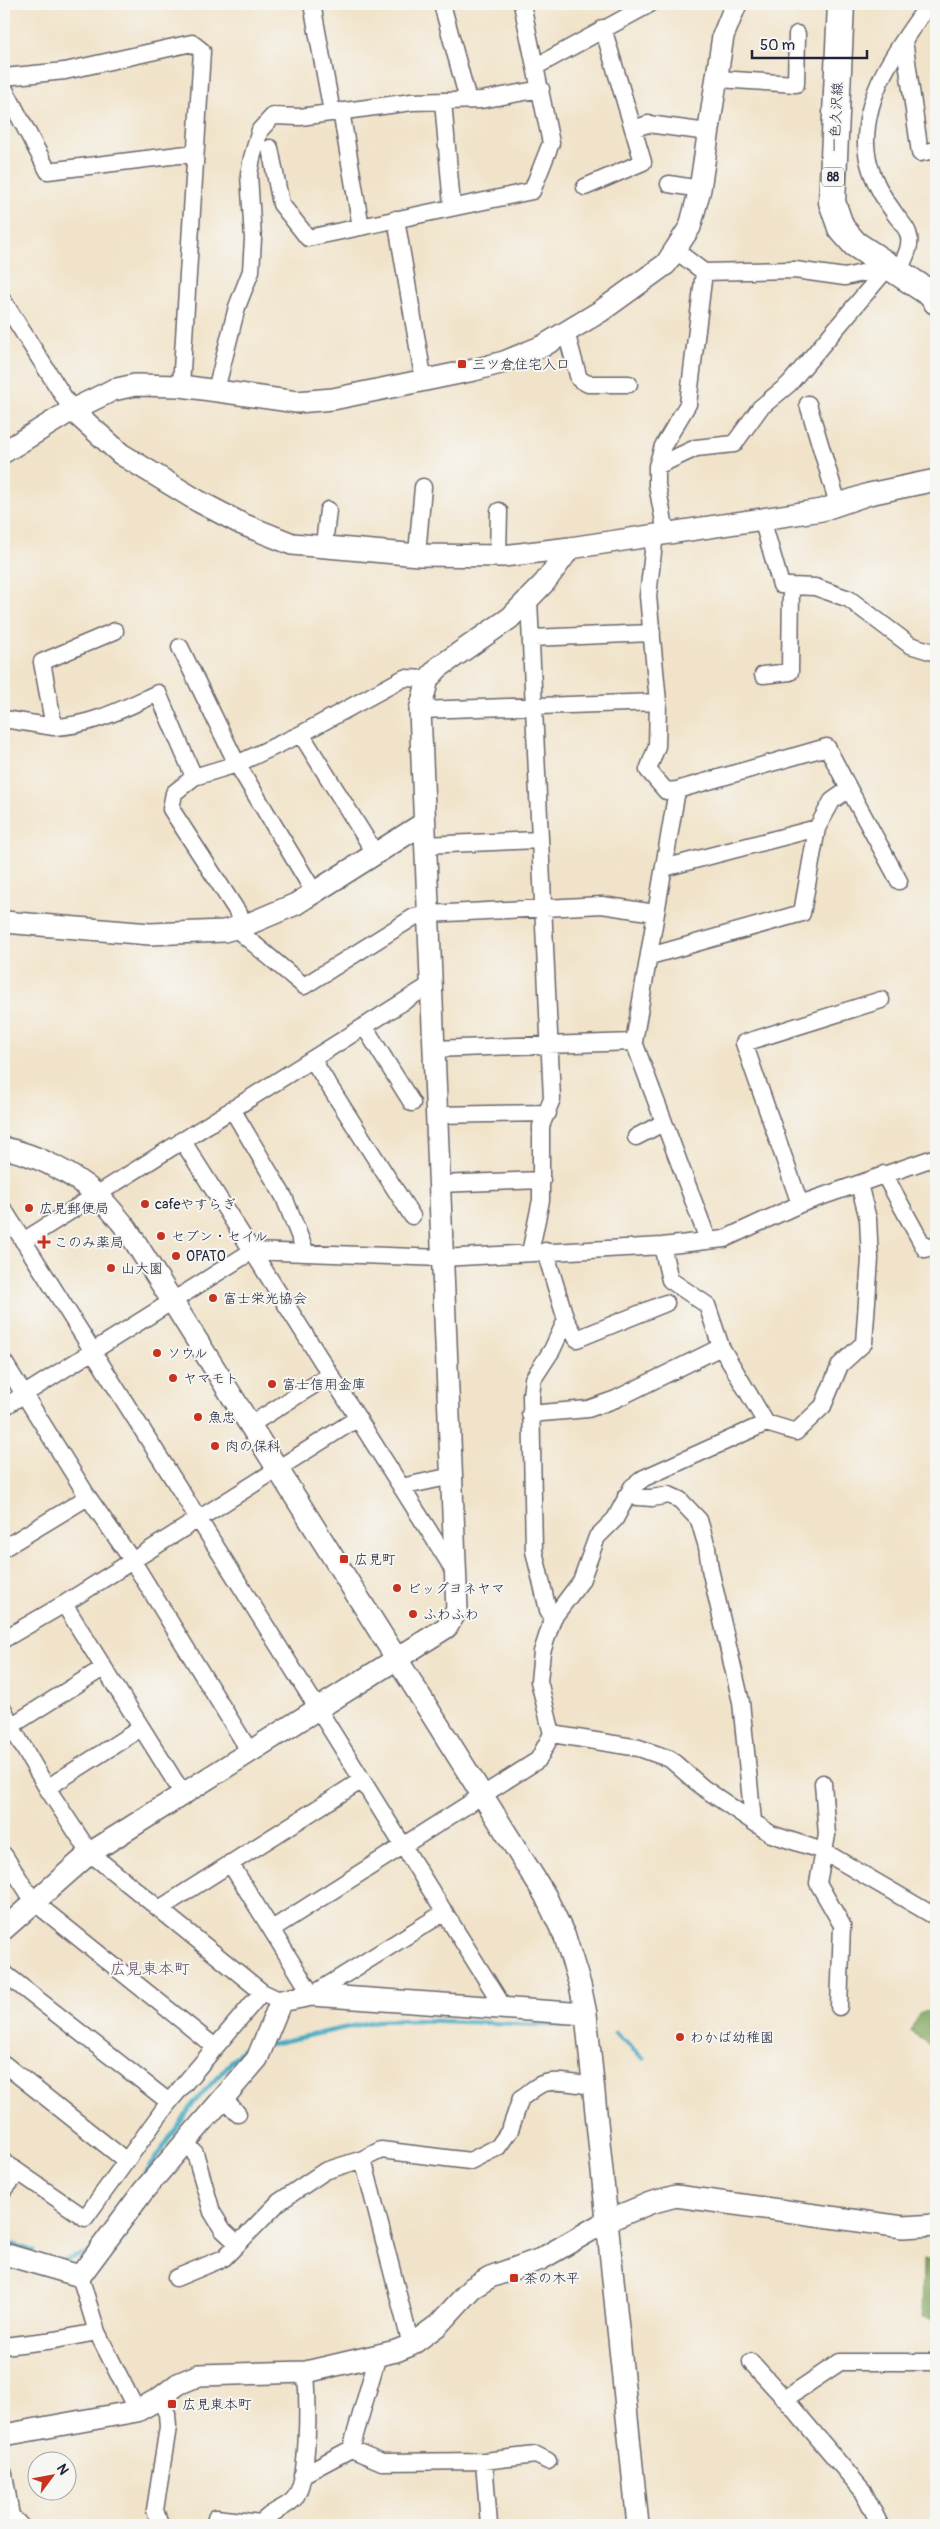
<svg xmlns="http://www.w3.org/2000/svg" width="940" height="2529" viewBox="0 0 940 2529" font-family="Pangolin,'Klee One',sans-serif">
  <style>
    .forest { fill: #82a85e; stroke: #52654c }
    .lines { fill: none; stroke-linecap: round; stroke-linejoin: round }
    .stream { stroke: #44acc4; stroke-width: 4.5 }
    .minor-casing { stroke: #6a666d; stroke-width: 19 }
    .tertiary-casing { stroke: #6a666d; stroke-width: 24 }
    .primary-casing { stroke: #6a666d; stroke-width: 29 }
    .minor { stroke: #fff; stroke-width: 16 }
    .tertiary { stroke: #fff; stroke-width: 21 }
    .primary { stroke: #fff; stroke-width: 26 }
    .poi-dot { fill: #c8321e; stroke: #f6f6f2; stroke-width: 2 }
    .labels { text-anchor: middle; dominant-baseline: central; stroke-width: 4; stroke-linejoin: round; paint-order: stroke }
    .shield { fill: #f6f6f2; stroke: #626272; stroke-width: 1 }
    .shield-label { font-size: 12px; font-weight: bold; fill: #22223b }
    .street-label { font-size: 14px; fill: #22223b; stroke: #f6f6f2 }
    .poi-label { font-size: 14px; fill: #22223b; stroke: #f6f6f2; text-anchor: start }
    .quarter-label { font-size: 16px; fill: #674f67; stroke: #f6f6f2 }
  </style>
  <rect width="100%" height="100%" fill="#f6f6f2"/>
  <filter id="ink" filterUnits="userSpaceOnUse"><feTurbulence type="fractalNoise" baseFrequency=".02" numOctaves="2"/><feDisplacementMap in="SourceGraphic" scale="10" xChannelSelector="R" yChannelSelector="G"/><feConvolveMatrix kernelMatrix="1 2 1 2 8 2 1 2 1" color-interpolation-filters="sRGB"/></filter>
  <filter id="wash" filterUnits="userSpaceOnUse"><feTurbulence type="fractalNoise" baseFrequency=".0096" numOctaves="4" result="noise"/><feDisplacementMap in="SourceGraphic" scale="20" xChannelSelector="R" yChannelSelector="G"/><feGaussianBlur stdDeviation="1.12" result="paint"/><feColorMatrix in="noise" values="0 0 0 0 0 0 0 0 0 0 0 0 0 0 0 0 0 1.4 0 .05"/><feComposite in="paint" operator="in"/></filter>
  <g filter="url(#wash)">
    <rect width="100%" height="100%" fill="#f1e3c9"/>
    <path class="forest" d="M 936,2008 L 936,2048 L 911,2032 L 919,2014 Z
      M 923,2260 L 930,2261 L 932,2278 L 936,2286 L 936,2319 L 922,2317 Z"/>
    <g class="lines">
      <path class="stream" d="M 615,2033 L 643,2058
        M 271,2044 L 376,2021 L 413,2020 L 567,2026
        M 143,2176 L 193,2104 L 242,2050 L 254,2048
        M 4,2242 L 33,2251
        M 59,2260 L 63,2261 L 87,2253"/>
    </g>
  </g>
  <g filter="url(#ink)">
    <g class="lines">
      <defs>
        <path id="minor" d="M 312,4 L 332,112
          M 442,4 L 468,100
          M 904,40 L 920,153 L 936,150
          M 535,67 L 650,4
          M 4,77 L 65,71 L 192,43 L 202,51 L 181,386
          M 718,79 L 796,84 L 797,34
          M 4,88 L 48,171 L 195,153
          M 443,101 L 452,206
          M 341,111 L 361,227
          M 633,129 L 648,124 L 708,132
          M 270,148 L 281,204 L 308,238 L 532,191 L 551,143 L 522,4
          M 669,184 L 700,189
          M 585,187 L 643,162 L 603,28
          M 396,219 L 424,382
          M 704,272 L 795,270 L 845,277 L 888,267
          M 898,272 C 903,261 913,246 908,233 C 905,225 897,218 893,211 C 879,192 867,168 866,144 C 865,90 899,46 929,4
          M 4,302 L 72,410
          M 566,332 L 579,379 L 588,384 L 629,384
          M 216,390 L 237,307 L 251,271 L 253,239 L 249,174 L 252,158 L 260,130 L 273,116 L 300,117 L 412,102 L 481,100 L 541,89
          M 808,404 L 838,504
          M 657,466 L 696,448 L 734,444 L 760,408 L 789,384 L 888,267
          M 762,519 L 781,585 L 791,586 L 790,672 L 763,675
          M 666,533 L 657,485 L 657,466 L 663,446 L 688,404 L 704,272 L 675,250
          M 324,545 L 328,510
          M 417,554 L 423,487
          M 498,555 L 499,511
          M 791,586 L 815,587 L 849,599 L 910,645 L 936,653
          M 529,600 L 552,1099 L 541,1126 L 541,1200 L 530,1253
          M 115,631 L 42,662 L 54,727 C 91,726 125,708 158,693 L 194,777
          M 532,638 L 652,633
          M 180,647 L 237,764 L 314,892
          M 420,710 L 658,702
          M 4,719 L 54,727
          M 301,734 L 375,853
          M 849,789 L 899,881
          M 677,790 L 634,1042 L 708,1240
          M 424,845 L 539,840
          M 664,868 L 817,828
          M 246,925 L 171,809 L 174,793 L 194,777 L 237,764 L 301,734 L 404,678 L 428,679
          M 235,928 L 304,986 L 414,917 L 428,914 L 602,905 L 655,913
          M 650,956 L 802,913 L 817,828 L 832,801 L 849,789 L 827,747 L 677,790 L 666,791 L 648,770 L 657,746 L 658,702 L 648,596 L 655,534
          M 364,1026 L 412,1103
          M 433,1049 L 634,1042
          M 312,1059 L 412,1216
          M 232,1109 L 284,1197 L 306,1253
          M 436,1115 L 548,1113
          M 636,1137 L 663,1123
          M 182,1140 L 455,1572
          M 884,1174 L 925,1249 L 936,1245
          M 439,1184 L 542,1180
          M 800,1204 L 744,1043 L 881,1000
          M 4,1210 L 318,1709 L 504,2008
          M 23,1241 L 430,985
          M 662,1246 L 670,1280 L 707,1305 L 721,1347
          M 545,1251 L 566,1320 L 577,1339 L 666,1303
          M 4,1362 L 88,1497 L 132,1560 L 250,1752
          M 4,1407 L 252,1251 L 442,1258 L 662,1246 L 724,1239 L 800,1204 L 936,1157
          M 530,1414 L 588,1409 L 616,1399 L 721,1347 L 766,1423
          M 250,1425 L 330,1375
          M 401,1487 L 452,1476
          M 626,1496 L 652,1498 L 669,1495 L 680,1500 L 699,1520 L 707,1547 L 710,1569 L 741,1702 L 753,1821
          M 4,1548 L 88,1497
          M 64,1604 L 183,1794
          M 553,1618 L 548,1610 L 534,1551 L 531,1395 L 533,1379 L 552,1350 L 566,1320
          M 4,1639 L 64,1604 L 358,1418
          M 4,1710 L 11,1726 L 47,1788 L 90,1853 L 262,1992 L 281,2001
          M 11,1726 L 103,1668
          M 552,1734 L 539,1681 L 542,1652 L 553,1618 L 581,1581 L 597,1537 L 615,1519 L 632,1487 L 644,1478 L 766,1423 L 796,1432 L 823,1406 L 840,1365 L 864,1343 L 870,1259 L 868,1219 L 859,1184
          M 823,1783 L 827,1835 L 818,1883 L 842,1925 L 839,2007
          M 47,1788 L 141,1728
          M 4,1855 L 34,1902 L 215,2047
          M 230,1863 L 312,1995 L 445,1912
          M 159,1909 L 362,1780
          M 272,1929 L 538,1760 L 552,1734 L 639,1748 L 670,1759 L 702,1787 L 771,1834 L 823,1851 L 936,1917
          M 4,1973 L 169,2102
          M 4,2064 L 125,2160
          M 223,2097 L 238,2114
          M 184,2142 L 195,2153 L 212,2212 L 223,2230 L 238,2244
          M 363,2159 L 411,2345
          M 4,2162 L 85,2218 L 169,2102 L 262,1992
          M 4,2190 L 18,2173
          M 80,2276 L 97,2332 L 137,2411
          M 176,2278 L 224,2258 L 279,2202 L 325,2171 L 363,2159 L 381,2150 L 470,2161 L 498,2147 L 510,2130 L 521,2098 C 528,2094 532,2089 538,2086 C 551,2077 579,2085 594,2086
          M 4,2346 L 55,2340 L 97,2332
          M 751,2362 L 785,2399
          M 160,2398 L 167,2414 L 168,2427 L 155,2510 L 160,2525
          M 351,2449 L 382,2462 L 484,2461 L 536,2455 L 548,2461
          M 484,2461 L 489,2525
          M 4,2474 L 11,2516 L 20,2525
          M 302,2475 L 351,2449 L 378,2355
          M 216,2518 L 261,2523
          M 261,2525 C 266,2513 285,2509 294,2499 C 310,2480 308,2398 306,2372
          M 880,2525 L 863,2491 L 785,2399 L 840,2362 L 936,2362"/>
        <path id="tertiary" d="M 72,410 L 121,454 L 198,501 L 242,524 L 292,544 L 419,555 L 503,556 L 570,548 L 822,510 L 869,494 L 936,480
          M 4,452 L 72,410 L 113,390 L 135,385 L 181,386 L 297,402 L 333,399 L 474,370 L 504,362 L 543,346 L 601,311 L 666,264 L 690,227 L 700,189 L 723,36 L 736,4
          M 4,922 L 150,934 L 224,931 L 246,925 L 296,904 L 424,823
          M 4,1148 C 36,1155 71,1172 96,1194 C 107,1204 117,1217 127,1229 L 545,1895 L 565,1937 L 580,1985 L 586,2014 L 638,2525
          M 4,1929 L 90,1853 L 447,1627 L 457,1610 L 420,710 L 428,679 L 439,667 L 510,618 L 545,582 L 570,548
          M 4,2254 L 80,2276 L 144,2190 L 257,2059 L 281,2001 L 312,1995 L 586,2014
          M 4,2435 L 137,2411 L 160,2398 L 178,2384 L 199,2375 L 306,2372 L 396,2351 L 411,2345 L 438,2325 L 472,2288 L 490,2277 L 541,2259 L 607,2221 L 650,2203 L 676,2196 L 903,2227 L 936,2225"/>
        <path id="primary" d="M 841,4 L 832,202 L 841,228 L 855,244 L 931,294 L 936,301"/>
      </defs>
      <use href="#minor" class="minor-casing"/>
      <use href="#tertiary" class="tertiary-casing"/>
      <use href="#primary" class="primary-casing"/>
      <use href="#minor" class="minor"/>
      <use href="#tertiary" class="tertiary"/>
      <use href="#primary" class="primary"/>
    </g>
  </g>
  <g class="poi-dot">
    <rect x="457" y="359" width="10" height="10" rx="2.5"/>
    <circle cx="145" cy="1204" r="5"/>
    <circle cx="29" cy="1208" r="5"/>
    <circle cx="161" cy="1236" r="5"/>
    <path d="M41.5 1234.5h5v5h5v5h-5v5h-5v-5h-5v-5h5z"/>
    <circle cx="176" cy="1256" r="5"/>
    <circle cx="111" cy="1268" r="5"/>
    <circle cx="213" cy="1298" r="5"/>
    <circle cx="157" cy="1353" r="5"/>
    <circle cx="173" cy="1378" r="5"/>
    <circle cx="272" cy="1384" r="5"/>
    <circle cx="198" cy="1417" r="5"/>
    <circle cx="215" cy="1446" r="5"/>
    <rect x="339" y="1554" width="10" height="10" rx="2.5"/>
    <circle cx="397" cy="1588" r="5"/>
    <circle cx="413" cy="1614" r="5"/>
    <circle cx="680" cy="2037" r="5"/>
    <rect x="509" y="2273" width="10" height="10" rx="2.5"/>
    <rect x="167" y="2399" width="10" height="10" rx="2.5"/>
  </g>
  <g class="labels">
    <rect class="shield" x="822" y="167.5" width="22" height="19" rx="4"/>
    <g class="shield-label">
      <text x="833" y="177">88</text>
    </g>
    <g class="street-label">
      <text transform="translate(836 117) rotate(-87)">一色久沢線</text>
    </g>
    <g class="poi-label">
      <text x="472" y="364">三ツ倉住宅入口</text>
      <text x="155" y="1204">cafeやすらぎ</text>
      <text x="39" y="1208">広見郵便局</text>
      <text x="171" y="1236">セブン・セイル</text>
      <text x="54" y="1242">このみ薬局</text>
      <text x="186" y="1256">OPATO</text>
      <text x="121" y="1268">山大園</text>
      <text x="223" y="1298">富士栄光協会</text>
      <text x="167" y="1353">ソウル</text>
      <text x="183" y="1378">ヤマモト</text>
      <text x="282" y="1384">富士信用金庫</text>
      <text x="208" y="1417">魚忠</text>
      <text x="225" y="1446">肉の保科</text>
      <text x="354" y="1559">広見町</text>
      <text x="407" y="1588">ビッグヨネヤマ</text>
      <text x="423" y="1614">ふわふわ</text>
      <text x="690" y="2037">わかば幼稚園</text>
      <text x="524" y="2278">茶の木平</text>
      <text x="182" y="2404">広見東本町</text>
    </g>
    <g class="quarter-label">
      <text x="150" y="1969">広見東本町</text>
    </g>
  </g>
  <rect width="940" height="2529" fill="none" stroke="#f6f6f2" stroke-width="20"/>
  <g transform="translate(52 2476) rotate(58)"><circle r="24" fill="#f6f6f2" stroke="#a1a1a9"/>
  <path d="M0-4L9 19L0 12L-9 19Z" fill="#c8321e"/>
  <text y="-8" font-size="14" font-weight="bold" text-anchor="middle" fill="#22223b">N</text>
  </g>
  <path d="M752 50v8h115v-8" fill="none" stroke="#22223b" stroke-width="2.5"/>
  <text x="760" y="50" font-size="15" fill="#22223b" stroke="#f6f6f2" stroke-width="4" paint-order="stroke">50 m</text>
</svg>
